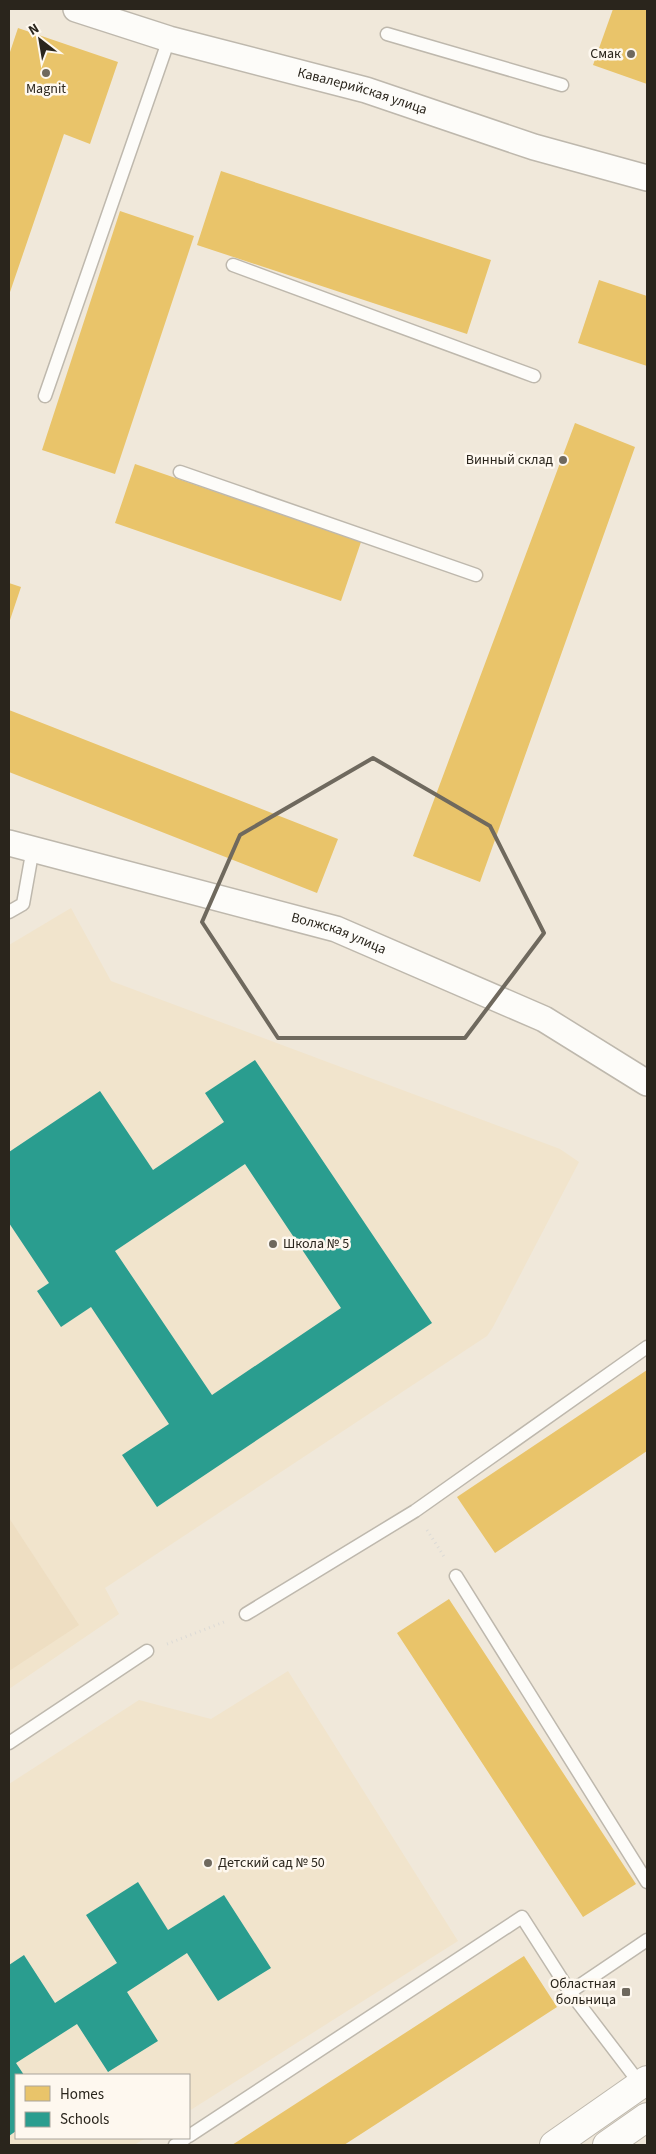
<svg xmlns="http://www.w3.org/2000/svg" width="656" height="2154" viewBox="0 0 656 2154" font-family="'Source Sans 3',sans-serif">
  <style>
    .built { fill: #f1e4cc }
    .green { fill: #eedec2 }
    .homes { fill: #e9c46a }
    .schools { fill: #2a9d8f; fill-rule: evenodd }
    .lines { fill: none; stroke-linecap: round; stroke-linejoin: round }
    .service-casing { stroke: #beb8ad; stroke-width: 15 }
    .minor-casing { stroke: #beb8ad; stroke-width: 28 }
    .secondary-casing { stroke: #beb8ad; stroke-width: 30 }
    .path { stroke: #dcdad6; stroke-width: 3; stroke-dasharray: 1 4; stroke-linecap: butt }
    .service { stroke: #fdfcf9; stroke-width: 12 }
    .minor { stroke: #fdfcf9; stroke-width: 25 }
    .secondary { stroke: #fdfcf9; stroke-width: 28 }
    .marked { fill: none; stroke: #6f695e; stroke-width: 4; stroke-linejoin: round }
    .poi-dot { fill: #6f695e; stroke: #fef8ef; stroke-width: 2 }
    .labels { text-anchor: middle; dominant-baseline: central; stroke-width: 5; stroke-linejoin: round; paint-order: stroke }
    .poi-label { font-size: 14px; fill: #2a251c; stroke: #fef8ef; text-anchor: end }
    .street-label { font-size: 14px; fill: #2a251c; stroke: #fef8ef }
  </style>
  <rect width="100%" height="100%" fill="#f0e8da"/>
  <path class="built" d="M 71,908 L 111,981 L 560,1149 L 579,1162 L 493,1327 L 487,1336 L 105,1588 L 119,1614 L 9,1689 L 9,945 Z
    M 288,1671 L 458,1941 L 189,2111 L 189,2075 L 16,2075 L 16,2138 L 146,2138 L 134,2145 L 9,2145 L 9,1784 L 139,1700 L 211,1719 Z"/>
  <path class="green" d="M 9,1518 L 79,1625 L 9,1671 Z"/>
  <path class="homes" d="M 613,9 L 647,9 L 647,84 L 593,65 Z
    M 18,28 L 118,62 L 90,144 L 64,134 L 9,295 L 9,55 Z
    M 221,171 L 491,260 L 467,334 L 197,245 Z
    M 120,211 L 194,236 L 115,474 L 42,450 Z
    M 599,280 L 647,296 L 647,366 L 578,343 Z
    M 575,423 L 635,447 L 480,882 L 413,856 Z
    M 135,464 L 361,542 L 341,601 L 115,523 Z
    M 9,583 L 21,587 L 9,623 Z
    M 9,710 L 338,839 L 317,893 L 9,772 Z
    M 647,1370 L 647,1451 L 495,1553 L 457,1497 Z
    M 449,1599 L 636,1884 L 583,1917 L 397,1633 Z
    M 524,1956 L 557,2007 L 344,2145 L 232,2145 Z"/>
  <path class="schools" d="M 255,1060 L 432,1323 L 157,1507 L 122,1455 L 169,1424 L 91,1307 L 61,1327 L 37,1291 L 49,1283 L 9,1223 L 9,1152 L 100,1091 L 153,1170 L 224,1122 L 205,1093 ZM 245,1164 L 341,1308 L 212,1395 L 115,1251 Z
    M 138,1882 L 168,1930 L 224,1895 L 271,1968 L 218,2001 L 187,1953 L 127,1992 L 158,2041 L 108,2072 L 77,2024 L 16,2063 L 24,2075 L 16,2075 L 16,2131 L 9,2136 L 9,1965 L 24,1955 L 55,2003 L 117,1963 L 86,1915 Z"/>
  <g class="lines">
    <defs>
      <path id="service" d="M 387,34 L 562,85
        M 233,265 L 534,376
        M 45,396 L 169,39
        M 180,472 L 476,575
        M 9,912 L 23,904 L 33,848
        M 456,1576 L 647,1882
        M 246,1614 L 415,1511 L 647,1347
        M 9,1743 L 147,1651
        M 570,1992 L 647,1940
        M 189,2136 L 522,1917 L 570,1992 L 641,2085
        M 175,2145 L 186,2138"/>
      <g id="minor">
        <path id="s1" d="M 76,9 L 169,39 L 366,90 L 534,147 L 647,178"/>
        <path id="s2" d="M 9,843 L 336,929 L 544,1019 L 647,1083"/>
      </g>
      <path id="secondary" d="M 554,2145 L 647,2080
        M 607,2145 L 647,2117"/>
    </defs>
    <use href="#service" class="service-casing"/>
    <use href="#minor" class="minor-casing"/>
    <use href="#secondary" class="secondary-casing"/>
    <path class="path" d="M 427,1530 L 445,1558
      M 167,1644 L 224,1622"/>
    <use href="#service" class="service"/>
    <use href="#minor" class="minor"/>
    <use href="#secondary" class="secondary"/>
  </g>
  <path class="marked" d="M 373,758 L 490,826 L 544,933 L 465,1038 L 278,1038 L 202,922 L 240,835 Z"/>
  <g class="poi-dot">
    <circle cx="631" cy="54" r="5"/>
    <circle cx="46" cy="73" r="5"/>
    <circle cx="563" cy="460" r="5"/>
    <circle cx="273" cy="1244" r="5"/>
    <circle cx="208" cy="1863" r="5"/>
    <rect x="621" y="1987" width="10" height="10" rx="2.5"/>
  </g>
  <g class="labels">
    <g class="poi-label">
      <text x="621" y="54">Смак</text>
      <text x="46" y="89" text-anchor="middle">Magnit</text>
      <text x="553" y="460">Винный склад</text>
      <text x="283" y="1244" text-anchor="start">Школа № 5</text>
      <text x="218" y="1863" text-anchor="start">Детский сад № 50</text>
      <text x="616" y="1984">Областная<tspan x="616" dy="16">больница</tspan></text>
    </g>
    <g class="street-label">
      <text stroke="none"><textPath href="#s1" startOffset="298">Кавалерийская улица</textPath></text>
      <text stroke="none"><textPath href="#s2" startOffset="342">Волжская улица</textPath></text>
    </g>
  </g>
  <rect width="656" height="2154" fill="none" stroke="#2a251c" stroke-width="20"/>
  <rect x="15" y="2074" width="175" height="65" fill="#fef8ef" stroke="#a9a49b"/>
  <rect x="25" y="2086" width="25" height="15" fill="#e9c46a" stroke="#a9a49b"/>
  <text x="60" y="2099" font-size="15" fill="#2a251c">Homes</text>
  <rect x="25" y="2112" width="25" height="15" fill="#2a9d8f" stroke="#a9a49b"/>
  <text x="60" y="2124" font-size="15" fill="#2a251c">Schools</text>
  <g transform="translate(40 40) rotate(329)" stroke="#fef8ef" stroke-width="4" paint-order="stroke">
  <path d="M0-4L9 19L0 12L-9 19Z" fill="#2a251c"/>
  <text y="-8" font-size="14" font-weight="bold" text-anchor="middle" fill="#2a251c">N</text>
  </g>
</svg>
